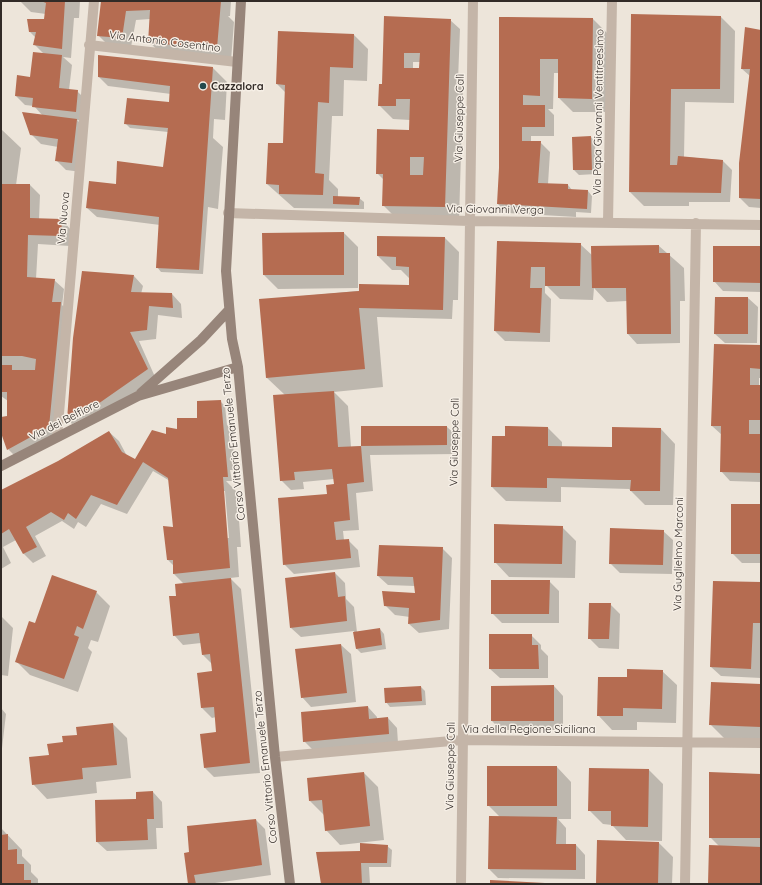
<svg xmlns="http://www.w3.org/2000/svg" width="762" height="885" viewBox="0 0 762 885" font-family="Quicksand,sans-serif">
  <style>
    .shadow { fill: #0003; fill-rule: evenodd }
    .building { fill: #b56c51; fill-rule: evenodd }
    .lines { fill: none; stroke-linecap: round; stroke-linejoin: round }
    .street { stroke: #c4b5a8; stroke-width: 10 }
    .secondary { stroke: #97857a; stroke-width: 10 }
    .poi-dot { fill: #23494d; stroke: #f6efe6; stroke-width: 1.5 }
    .labels { text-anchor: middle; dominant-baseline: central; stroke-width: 3; stroke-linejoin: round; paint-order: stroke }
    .street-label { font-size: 11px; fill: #322b27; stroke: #f6efe6 }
    .poi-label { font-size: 11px; font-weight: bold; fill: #322b27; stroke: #f6efe6; text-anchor: start }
  </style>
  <rect width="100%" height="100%" fill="#ede5da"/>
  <path class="shadow" d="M 20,1 L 80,1 L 79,18 L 74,18 L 71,58 L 63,57 L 72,65 L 69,90 L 77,91 L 87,101 L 85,121 L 77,120 L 86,129 L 82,172 L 66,170 L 56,160 L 58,147 L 41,144 L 31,134 L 42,115 L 34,106 L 25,105 L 16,96 L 31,78 L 44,54 L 35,45 L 36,38 L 30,32 L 45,20 L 46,14 L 31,12 Z
    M 102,1 L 231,1 L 230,16 L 228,16 L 234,22 L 231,61 L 164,56 L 149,42 L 150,19 L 136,20 L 131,47 L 108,45 L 98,35 Z
    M 632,15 L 721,17 L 735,31 L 734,103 L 685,102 L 684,157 L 722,160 L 732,170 L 730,202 L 689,202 L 689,206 L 644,206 L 630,192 Z
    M 385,17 L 450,20 L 460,29 L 458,80 L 463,84 L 459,221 L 398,220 L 383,205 L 384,180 L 377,173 L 410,131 L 410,120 L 393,119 L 379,105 L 383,85 ZM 413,62 L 420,62 L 420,69 L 413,69 Z
    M 500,18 L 593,19 L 607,33 L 606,112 L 573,112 L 559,98 L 559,73 L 554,73 L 553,109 L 548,109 L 554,115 L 554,136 L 531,136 L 531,142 L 540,142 L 550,152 L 548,184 L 568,185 L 572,190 L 588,191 L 592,196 L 591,213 L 576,212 L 576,217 L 507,213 L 498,204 L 500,168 Z
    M 746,28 L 761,31 L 761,208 L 749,207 L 740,198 L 750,76 L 742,69 Z
    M 354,35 L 368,49 L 367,81 L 344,80 L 343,116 L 332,116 L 329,180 L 338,189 L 338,197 L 359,198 L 364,202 L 364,209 L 294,208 L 267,184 L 284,144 L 286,93 L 277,84 Z
    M 99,56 L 213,68 L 227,82 L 225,120 L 214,119 L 213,138 L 223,147 L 218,209 L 208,207 L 203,274 L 161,272 L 157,267 L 160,225 L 97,217 L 87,208 L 117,185 L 164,168 L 168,132 L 130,128 L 126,124 L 170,103 L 171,94 L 108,86 L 99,77 Z
    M 1,129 L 21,148 L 16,185 L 30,185 L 40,195 L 39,220 L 62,220 L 71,230 L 70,246 L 38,244 L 36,279 L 54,280 L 64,289 L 62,305 L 70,313 L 59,436 L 17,458 L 8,449 L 1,430 L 1,418 L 8,417 L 8,401 L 1,396 Z
    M 591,137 L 595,142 L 596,174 L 579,175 L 574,170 Z
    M 344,233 L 358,247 L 358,288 L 278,289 L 264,275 Z
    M 445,238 L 459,252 L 458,300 L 453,300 L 452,319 L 377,317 L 383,387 L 334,392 L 348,406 L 351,447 L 362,446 L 362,427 L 447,427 L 457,436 L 457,454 L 370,455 L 373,491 L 356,493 L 359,530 L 343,531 L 344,540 L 348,540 L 358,550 L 360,567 L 294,574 L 284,564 L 335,485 L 334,479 L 303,482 L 304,489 L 291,490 L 281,480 L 285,395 L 267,378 L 260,300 L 412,286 L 410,279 L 401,270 L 392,270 L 378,256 Z
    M 498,242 L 580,244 L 593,256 L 592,247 L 659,246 L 684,268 L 685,301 L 680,301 L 680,343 L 637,344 L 628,334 L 627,301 L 607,302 L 594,288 L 593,300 L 560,299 L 545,284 L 545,293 L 551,299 L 550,342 L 505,341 L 495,331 Z
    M 761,247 L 761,292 L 723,291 L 714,281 Z
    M 134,276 L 143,286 L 141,294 L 172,294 L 181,304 L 182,318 L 158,315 L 156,339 L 139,341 L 156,379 L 105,415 L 100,410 L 72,424 L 68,420 L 74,338 Z
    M 748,298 L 758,307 L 757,343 L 725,343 L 715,334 Z
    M 761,346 L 761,378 L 759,378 L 759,386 L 761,386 L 761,482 L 730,481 L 721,471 L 722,435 L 712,426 Z
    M 220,401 L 225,406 L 227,425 L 232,430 L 235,470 L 230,470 L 232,481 L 226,481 L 237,492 L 241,547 L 237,547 L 239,577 L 230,578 L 241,589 L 260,773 L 214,777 L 205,768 L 217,733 L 216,717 L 212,718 L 202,708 L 198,674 L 213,672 L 213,665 L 203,655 L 201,643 L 183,645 L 174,635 L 177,597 L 184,584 L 174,574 L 174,566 L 168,560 L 174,528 L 170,481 L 153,471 L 127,514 L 101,504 L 86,527 L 78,522 L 74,529 L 62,521 L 35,536 L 46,556 L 33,563 L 24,554 L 16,540 L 3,547 L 11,563 L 1,569 L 1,491 L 59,462 L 109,432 L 119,441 L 127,456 L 136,460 L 166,435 L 200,420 ZM 223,491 L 225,491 L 229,538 L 227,538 Z
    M 548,428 L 562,442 L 562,447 L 614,448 L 661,429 L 675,444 L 673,505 L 645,505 L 629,489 L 561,487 L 561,502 L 506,501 L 492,487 L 506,438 Z
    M 761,505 L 761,563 L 742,563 L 732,553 Z
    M 562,527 L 576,541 L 575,578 L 509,577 L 495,562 Z
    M 663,531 L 673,540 L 672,574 L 620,573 L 610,563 Z
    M 442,548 L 452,558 L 449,629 L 419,633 L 409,624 L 410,617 L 395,615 L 385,605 L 416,595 L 415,586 L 388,585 L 378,576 Z
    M 335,573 L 345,583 L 346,599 L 354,607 L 357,632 L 380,629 L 384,634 L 386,649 L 361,653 L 356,648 L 354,631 L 301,637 L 291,628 Z
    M 549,581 L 559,591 L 559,623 L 502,623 L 492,613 Z
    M 761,583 L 761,678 L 721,676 L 711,667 Z
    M 96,592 L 110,606 L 98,642 L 91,640 L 88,648 L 92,652 L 78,692 L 30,675 L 16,661 Z
    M 610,604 L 620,614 L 619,649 L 599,648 L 589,638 Z
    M 1,616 L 13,628 L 8,676 L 1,675 Z
    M 531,635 L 541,645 L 541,649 L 548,656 L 548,678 L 500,678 L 490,669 Z
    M 341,645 L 351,654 L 356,702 L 311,707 L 302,697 L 296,650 Z
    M 662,671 L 677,685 L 676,723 L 637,722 L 637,730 L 612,730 L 598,715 L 628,678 Z
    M 761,685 L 761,740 L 724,738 L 710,724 Z
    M 554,686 L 563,696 L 563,730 L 501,730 L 492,721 Z
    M 421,687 L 425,691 L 426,705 L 390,707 L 386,702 Z
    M 368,707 L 377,717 L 377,719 L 388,718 L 397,728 L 398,743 L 314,751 L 304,741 Z
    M 1,708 L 6,714 L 1,757 Z
    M 113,724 L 127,738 L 131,778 L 96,782 L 97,793 L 47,799 L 33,784 L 50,755 L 64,743 Z
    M 488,767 L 557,767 L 571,782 L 571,819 L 558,819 L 566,828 L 566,845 L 576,845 L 585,855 L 585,879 L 498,878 L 489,869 L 500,817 L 488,805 Z
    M 649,770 L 663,784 L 662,841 L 626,840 L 612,825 L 603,824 L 589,810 Z
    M 364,773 L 378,787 L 384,840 L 340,845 L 326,830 L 324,815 L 310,801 Z
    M 761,775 L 761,884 L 709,884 L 719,846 L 710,837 Z
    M 153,792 L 162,802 L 163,828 L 156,828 L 157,849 L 107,851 L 97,842 L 137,799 Z
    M 256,820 L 265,829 L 271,875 L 208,884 L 189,884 L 190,853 Z
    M 1,828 L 22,850 L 22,856 L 31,865 L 31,872 L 38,879 L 38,884 L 1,884 Z
    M 659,843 L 673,857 L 672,884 L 597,884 Z
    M 387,846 L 392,850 L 391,867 L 369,867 L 370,884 L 322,884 L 359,852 Z"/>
  <path class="building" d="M 41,1 L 65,1 L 62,49 L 33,45 L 36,32 L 29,32 L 27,19 L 44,19 L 46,3 Z
    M 101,1 L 221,1 L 217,48 L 148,43 L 150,10 L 126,11 L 122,38 L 97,36 Z
    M 631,14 L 721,16 L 720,89 L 671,89 L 670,165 L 677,165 L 678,156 L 723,160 L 721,193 L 629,192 Z
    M 384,16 L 451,19 L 445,207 L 382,206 L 383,174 L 376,174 L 377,129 L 409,130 L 410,99 L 396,99 L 396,106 L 378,106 L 379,84 L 382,84 ZM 404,53 L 420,53 L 419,68 L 404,68 ZM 410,157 L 424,157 L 423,175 L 410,175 Z
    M 499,17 L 593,18 L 592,99 L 558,98 L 558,59 L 540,59 L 540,96 L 523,95 L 523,105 L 545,105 L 545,127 L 522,127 L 522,141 L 541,141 L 538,183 L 568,184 L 568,189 L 588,190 L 587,209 L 497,204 L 499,168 Z
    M 745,27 L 761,30 L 761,199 L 739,198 L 739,163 L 750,69 L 741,69 Z
    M 278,31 L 354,34 L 353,68 L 330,67 L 329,103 L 318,102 L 315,173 L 324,174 L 323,195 L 279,194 L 279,185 L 266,184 L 268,143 L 283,143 L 285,85 L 276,84 Z
    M 33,52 L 62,55 L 59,88 L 78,90 L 76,112 L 32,107 L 33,98 L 15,96 L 17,75 L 30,77 Z
    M 98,55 L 213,67 L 199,270 L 156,268 L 159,217 L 86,208 L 89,181 L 116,184 L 117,161 L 163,167 L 168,128 L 124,124 L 127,98 L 169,102 L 170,86 L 98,77 Z
    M 22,112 L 77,119 L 72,163 L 55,161 L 58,139 L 30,135 Z
    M 591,136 L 592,170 L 573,170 L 572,137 Z
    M 1,184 L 30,184 L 30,218 L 62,219 L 61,236 L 28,235 L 27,277 L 55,279 L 52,302 L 61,302 L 49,427 L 7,450 L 1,433 L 1,417 L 7,416 L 7,392 L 1,392 L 1,365 L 12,365 L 12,370 L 35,370 L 36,359 L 22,356 L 1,356 Z
    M 333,196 L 360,197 L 359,205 L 333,204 Z
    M 344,232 L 344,275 L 263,275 L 262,233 Z
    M 377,236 L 445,237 L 443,310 L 359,308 L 365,369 L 266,378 L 259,299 L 359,291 L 359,284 L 409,285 L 409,267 L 396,266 L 396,257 L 377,256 Z
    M 497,241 L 581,243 L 580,286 L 545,286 L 545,267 L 531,267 L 530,288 L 542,288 L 540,333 L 494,331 Z
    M 659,245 L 659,253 L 670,253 L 671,334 L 627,334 L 626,288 L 592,288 L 591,246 Z
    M 713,246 L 761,246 L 761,283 L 713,282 Z
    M 82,271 L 134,275 L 131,292 L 172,293 L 173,308 L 149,306 L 147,330 L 130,332 L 148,369 L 95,406 L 67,420 L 73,338 Z
    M 715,297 L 748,297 L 748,334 L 714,334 Z
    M 714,344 L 761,345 L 761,369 L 750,368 L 750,385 L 761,385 L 761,420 L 749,420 L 749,434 L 761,434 L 761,473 L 720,472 L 721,426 L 711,426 Z
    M 334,391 L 338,447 L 361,446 L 364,482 L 347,484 L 350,520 L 334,522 L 336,540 L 349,539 L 351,558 L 283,565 L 278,498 L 327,494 L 326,485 L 334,484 L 332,469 L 294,472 L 295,480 L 280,481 L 273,395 Z
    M 221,400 L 228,477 L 223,477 L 230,568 L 173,574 L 173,560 L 167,560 L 163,526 L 173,527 L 168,478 L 143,462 L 117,505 L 91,495 L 76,519 L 68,513 L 64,520 L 51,512 L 26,527 L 37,547 L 23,554 L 9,529 L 1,534 L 1,490 L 58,461 L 109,431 L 122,452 L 135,459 L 152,430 L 166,434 L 166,427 L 177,429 L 177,418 L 197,418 L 197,401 Z
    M 361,426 L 447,426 L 447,445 L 361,446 Z
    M 505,426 L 548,427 L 548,446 L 612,447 L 612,427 L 661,428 L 660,491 L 630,491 L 631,480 L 619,480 L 547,478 L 547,488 L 491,487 L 492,436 L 505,436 Z
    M 731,504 L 761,504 L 761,554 L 731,554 Z
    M 494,524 L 563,526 L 562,564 L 494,563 Z
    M 610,528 L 664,530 L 663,565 L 609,564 Z
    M 379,545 L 443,547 L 440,620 L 408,624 L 409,608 L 384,606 L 382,591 L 415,593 L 413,577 L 377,576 Z
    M 335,572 L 338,597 L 345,596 L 347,621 L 290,628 L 285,578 Z
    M 52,575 L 97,591 L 83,629 L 77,626 L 74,635 L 79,637 L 64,679 L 15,662 L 29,621 L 35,623 Z
    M 231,578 L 250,763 L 204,768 L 200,734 L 216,732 L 214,707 L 201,708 L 197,673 L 212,671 L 210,654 L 202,655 L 199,633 L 173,636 L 169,596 L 176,596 L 175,584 Z
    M 491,580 L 550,580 L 549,614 L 491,614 Z
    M 713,581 L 761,582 L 761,623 L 753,623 L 751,669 L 710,667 Z
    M 589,603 L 611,603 L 609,639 L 588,639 Z
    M 380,628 L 382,645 L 356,649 L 353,632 Z
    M 489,634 L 532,634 L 532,645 L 538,645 L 539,669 L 489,669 Z
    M 341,644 L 347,693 L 301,698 L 295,649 Z
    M 627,669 L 663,670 L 662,709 L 623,708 L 623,716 L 597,716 L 598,677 L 627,677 Z
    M 711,682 L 761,684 L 761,727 L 709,725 Z
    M 554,685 L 554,721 L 491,721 L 491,686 Z
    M 421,686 L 422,701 L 385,703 L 384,688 Z
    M 368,706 L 369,719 L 388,717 L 389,734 L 303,742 L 301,712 Z
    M 113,723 L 117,765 L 82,768 L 83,779 L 32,785 L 29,757 L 49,755 L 47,744 L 63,742 L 62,736 L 77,735 L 76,727 Z
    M 487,766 L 557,766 L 557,806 L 487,806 Z
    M 589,768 L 649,769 L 648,827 L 611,826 L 611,811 L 588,811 Z
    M 364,772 L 370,826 L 325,831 L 322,800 L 309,801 L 307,778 Z
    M 709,772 L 761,774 L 761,838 L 709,838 Z
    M 153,791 L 154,819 L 147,819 L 148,840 L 96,842 L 95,800 L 136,799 L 136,792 Z
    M 489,816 L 557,817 L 556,844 L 576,844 L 576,870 L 488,869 Z
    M 256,819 L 262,865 L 194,875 L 196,884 L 188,884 L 184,853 L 189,852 L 187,826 Z
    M 8,834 L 8,850 L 17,849 L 17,864 L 24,864 L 24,880 L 31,880 L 31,884 L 1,884 L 1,835 Z
    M 597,840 L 659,842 L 658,884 L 596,884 Z
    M 360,843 L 388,845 L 387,863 L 361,863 L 362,884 L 321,884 L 316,852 L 360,851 Z
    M 709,845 L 761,847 L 761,884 L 708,884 Z
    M 490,880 L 545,883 L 545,884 L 490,884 Z"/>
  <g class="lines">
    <path class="street" d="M 89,45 L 237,62
      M 228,213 L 469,221 L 761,225
      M 608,222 L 612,1
      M 57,437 L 94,1
      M 275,757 L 462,740 L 761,743
      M 461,884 L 473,1
      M 685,884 L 696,223"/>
    <path class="secondary" d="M 241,1 L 226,271 L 232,339 L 238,367 L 275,757 L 290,884
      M 141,393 L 201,340 L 229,310
      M 1,466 L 138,396 L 238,367"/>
  </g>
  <circle class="poi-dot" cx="203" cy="86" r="4"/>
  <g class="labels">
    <g class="street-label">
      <text transform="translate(165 41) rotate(7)">Via Antonio Cosentino</text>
      <text transform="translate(598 112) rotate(-89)">Via Papa Giovanni Ventitreesimo</text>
      <text transform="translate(459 118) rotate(-89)">Via Giuseppe Calì</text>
      <text transform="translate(495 209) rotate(1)">Via Giovanni Verga</text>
      <text transform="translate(63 218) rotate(-85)">Via Nuova</text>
      <text transform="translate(64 420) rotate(-27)">Via dei Belfiore</text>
      <text transform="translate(454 442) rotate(-89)">Via Giuseppe Calì</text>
      <text transform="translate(233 444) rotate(-96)">Corso Vittorio Emanuele Terzo</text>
      <text transform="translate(678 554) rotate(-89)">Via Guglielmo Marconi</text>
      <text x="529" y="729">Via della Regione Siciliana</text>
      <text transform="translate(450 766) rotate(-89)">Via Giuseppe Calì</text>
      <text transform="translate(265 767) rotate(-96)">Corso Vittorio Emanuele Terzo</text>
    </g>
    <g class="poi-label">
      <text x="211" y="86">Cazzalora</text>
    </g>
  </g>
  <rect width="762" height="885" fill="none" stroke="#322b27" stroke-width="4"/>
</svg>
